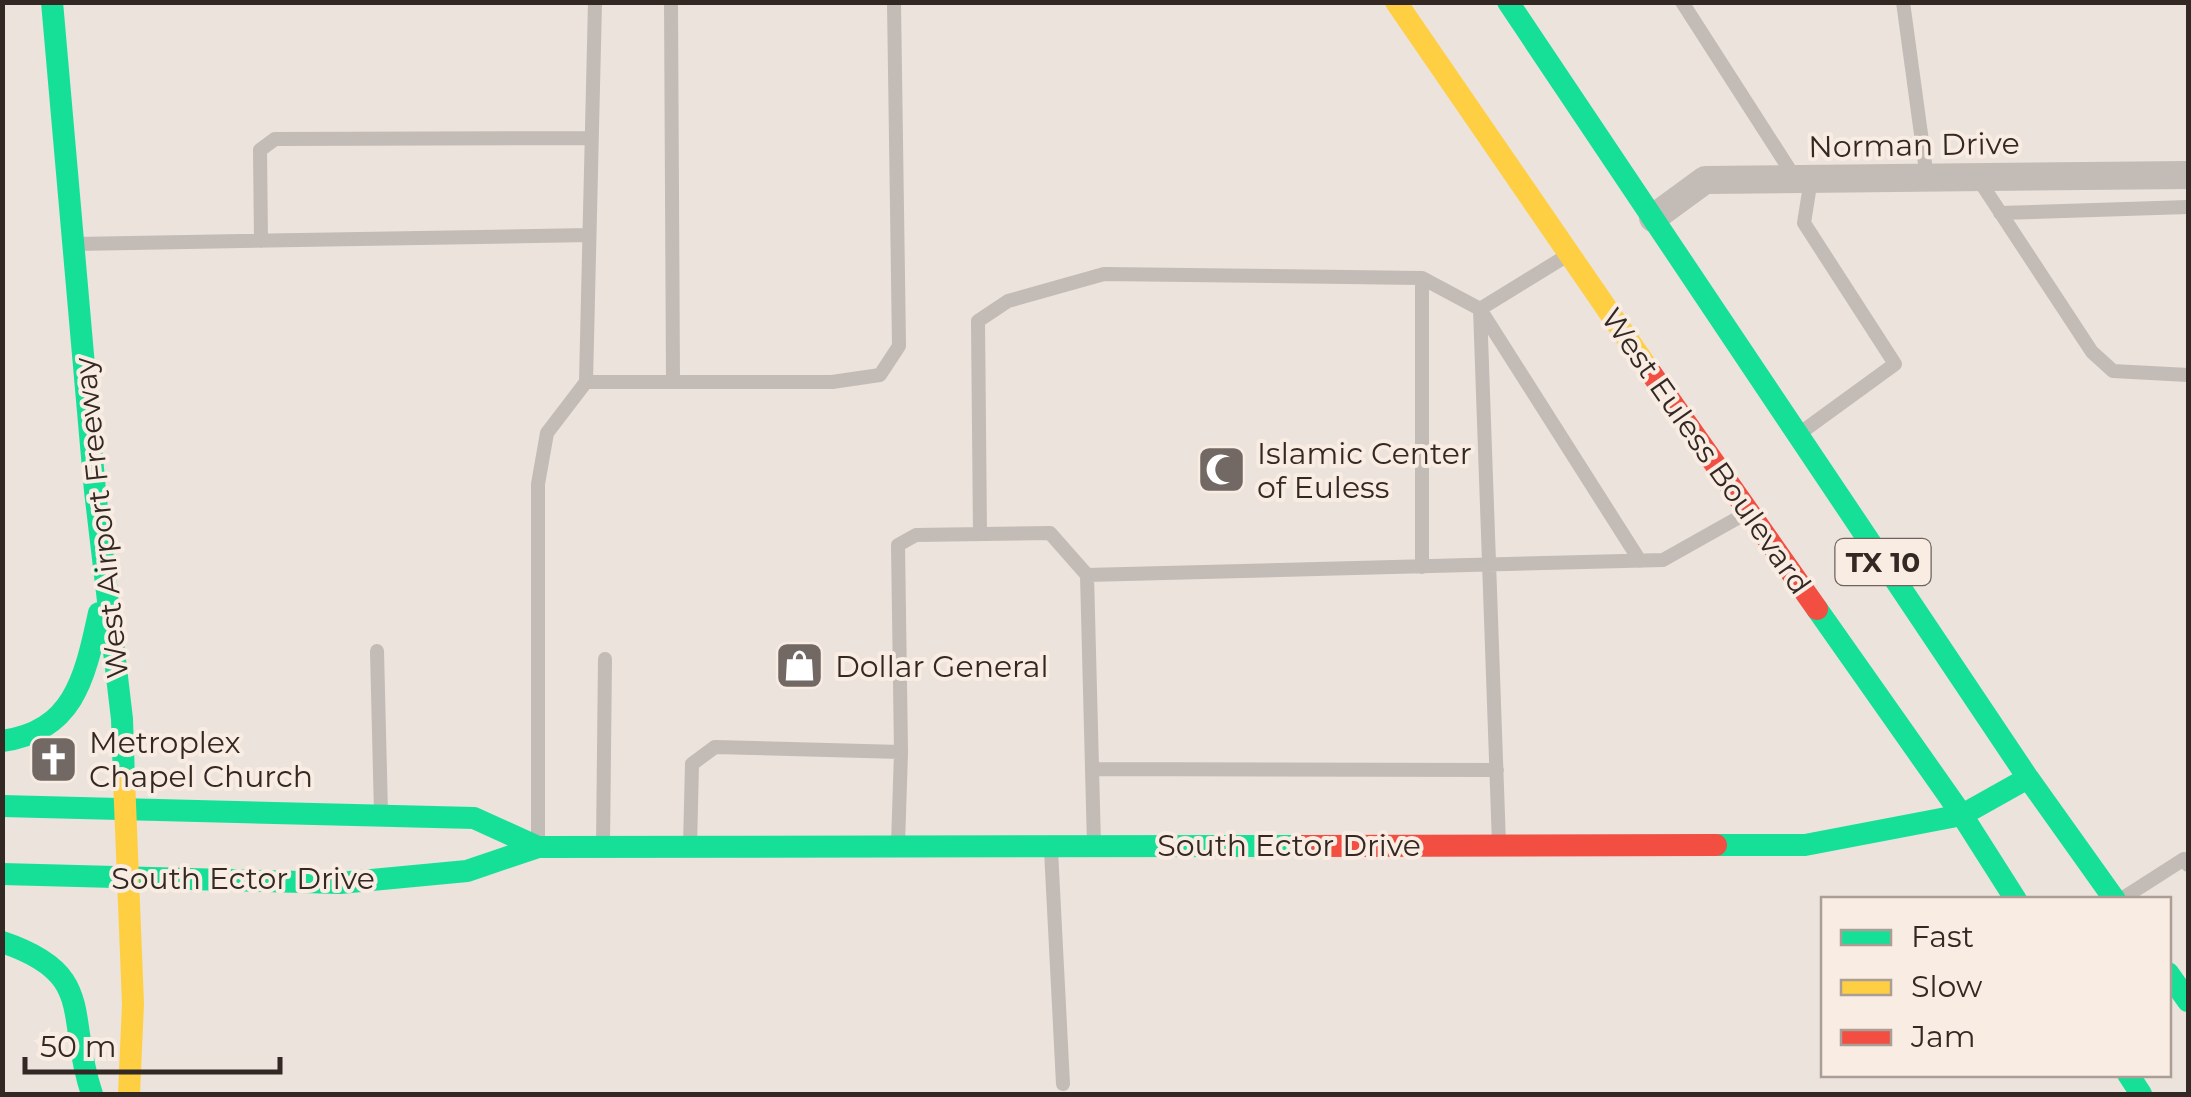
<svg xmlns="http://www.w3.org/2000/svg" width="2191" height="1097" viewBox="0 0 2191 1097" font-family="Montserrat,sans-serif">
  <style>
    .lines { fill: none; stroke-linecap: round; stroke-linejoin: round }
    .lane { stroke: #c3bbb5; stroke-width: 14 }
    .street { stroke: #c3bbb5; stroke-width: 28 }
    .fast { stroke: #16e098; stroke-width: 22 }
    .slow { stroke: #ffcf43; stroke-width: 22 }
    .jam { stroke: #f24e42; stroke-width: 22 }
    .labels { text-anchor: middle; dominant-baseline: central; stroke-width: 8; stroke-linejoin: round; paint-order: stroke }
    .shield { fill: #f9ece2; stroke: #6e635d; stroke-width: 2.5 }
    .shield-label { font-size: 28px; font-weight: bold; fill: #332824 }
    .street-label { font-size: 30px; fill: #332824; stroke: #f9ece2 }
    .poi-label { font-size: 30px; fill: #332824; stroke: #f9ece2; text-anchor: start }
  </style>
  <rect width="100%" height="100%" fill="#ebe3dc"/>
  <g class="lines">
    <path class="lane" d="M 671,2 L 673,382
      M 1682,2 L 1795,178
      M 1903,2 L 1927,178
      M 1977,177 L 2092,352 L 2113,371 L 2188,375
      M 2000,213 L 2188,207
      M 261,241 L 260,150 L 275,139 L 591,138
      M 75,244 L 589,235
      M 1563,258 L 1480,309 L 1640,561
      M 1422,278 L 1422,567
      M 586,382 L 832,382 L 880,375 L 899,346 L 894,2
      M 1803,431 L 1895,364 L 1804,223 L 1811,179
      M 980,534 L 978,321 L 1008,301 L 1104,274 L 1422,278 L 1480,309 L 1499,844
      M 377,651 L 381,813
      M 901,752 L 898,545 L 916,535 L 1050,533 L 1087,575
      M 1092,769 L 1497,770
      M 538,843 L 538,484 L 547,433 L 586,382 L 595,2
      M 603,845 L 605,659
      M 1094,845 L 1087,575 L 1663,560 L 1743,515
      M 690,846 L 692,764 L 715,747 L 901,752 L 898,844
      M 1051,850 L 1063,1084
      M 2120,900 L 2184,859 L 2188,865"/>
    <path class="street" d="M 1653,218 L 1705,180 L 2188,175"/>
    <path class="fast" d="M 52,2 L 95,491 L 122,719 L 124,779
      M 1508,2 L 2028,778 L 2115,900
      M 1817,609 L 1962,815 L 2016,900
      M 2,741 C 75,731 85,676 99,613
      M 2,806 L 474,818 L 538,847
      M 1716,845 L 1805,845 L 1962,815 L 2028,778
      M 2,874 L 340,883 L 467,871 L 538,847 L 1302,846
      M 2,942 C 98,974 65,1016 92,1094
      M 2168,973 L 2188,1001
      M 2128,1074 L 2141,1094"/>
    <path class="slow" d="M 1396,2 L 1651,373
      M 124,779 L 133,1004 L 129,1094"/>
    <path class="jam" d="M 1651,373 L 1817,609
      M 1302,846 L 1716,845"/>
  </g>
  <defs>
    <symbol id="mosque-square" viewBox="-11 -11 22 22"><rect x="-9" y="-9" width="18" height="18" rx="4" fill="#736964" stroke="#f9ece2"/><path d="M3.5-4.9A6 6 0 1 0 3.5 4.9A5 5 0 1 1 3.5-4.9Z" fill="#fff"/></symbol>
    <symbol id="shop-square" viewBox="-11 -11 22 22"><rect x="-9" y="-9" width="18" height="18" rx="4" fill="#736964" stroke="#f9ece2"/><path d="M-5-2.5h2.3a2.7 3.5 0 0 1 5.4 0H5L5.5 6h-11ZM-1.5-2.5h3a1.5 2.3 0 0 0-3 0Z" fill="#fff"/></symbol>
    <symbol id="church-square" viewBox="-11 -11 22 22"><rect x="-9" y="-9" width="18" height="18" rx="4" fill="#736964" stroke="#f9ece2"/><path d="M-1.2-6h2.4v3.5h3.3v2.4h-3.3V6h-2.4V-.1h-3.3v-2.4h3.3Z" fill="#fff"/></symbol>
  </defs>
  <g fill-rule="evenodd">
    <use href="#mosque-square" x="1194" y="442" width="55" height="55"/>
    <use href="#shop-square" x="772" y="638" width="55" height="55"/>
    <use href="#church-square" x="26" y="732" width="55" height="55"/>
  </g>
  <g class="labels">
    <rect class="shield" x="1835.5" y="539" width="95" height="46" rx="8"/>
    <g class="shield-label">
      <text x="1883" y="562">TX 10</text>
    </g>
    <g class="street-label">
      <text transform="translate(1914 145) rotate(-1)">Norman Drive</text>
      <text transform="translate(1706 451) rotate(55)">West Euless Boulevard</text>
      <text transform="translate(101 518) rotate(-96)">West Airport Freeway</text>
      <text x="1289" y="845">South Ector Drive</text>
      <text x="243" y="878">South Ector Drive</text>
    </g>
    <g class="poi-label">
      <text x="1257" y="453">Islamic Center<tspan x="1257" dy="34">of Euless</tspan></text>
      <text x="835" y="666">Dollar General</text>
      <text x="89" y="742">Metroplex<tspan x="89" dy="34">Chapel Church</tspan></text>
    </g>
  </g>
  <rect width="2191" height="1097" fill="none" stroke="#332824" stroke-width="10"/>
  <rect x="1821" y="897" width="350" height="180" fill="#f9ece2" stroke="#aa9e96" stroke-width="2.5"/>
  <rect x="1841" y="930" width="50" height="15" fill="#16e098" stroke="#aa9e96" stroke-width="2.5"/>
  <text x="1911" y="947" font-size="30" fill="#332824">Fast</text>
  <rect x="1841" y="980" width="50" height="15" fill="#ffcf43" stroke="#aa9e96" stroke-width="2.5"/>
  <text x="1911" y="997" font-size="30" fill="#332824">Slow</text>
  <rect x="1841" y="1030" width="50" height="15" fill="#f24e42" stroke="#aa9e96" stroke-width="2.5"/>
  <text x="1911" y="1047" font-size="30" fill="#332824">Jam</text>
  <path d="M25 1057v15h255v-15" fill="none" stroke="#332824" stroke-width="5"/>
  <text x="40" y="1057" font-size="30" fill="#332824" stroke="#f9ece2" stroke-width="8" paint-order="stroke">50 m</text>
</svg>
